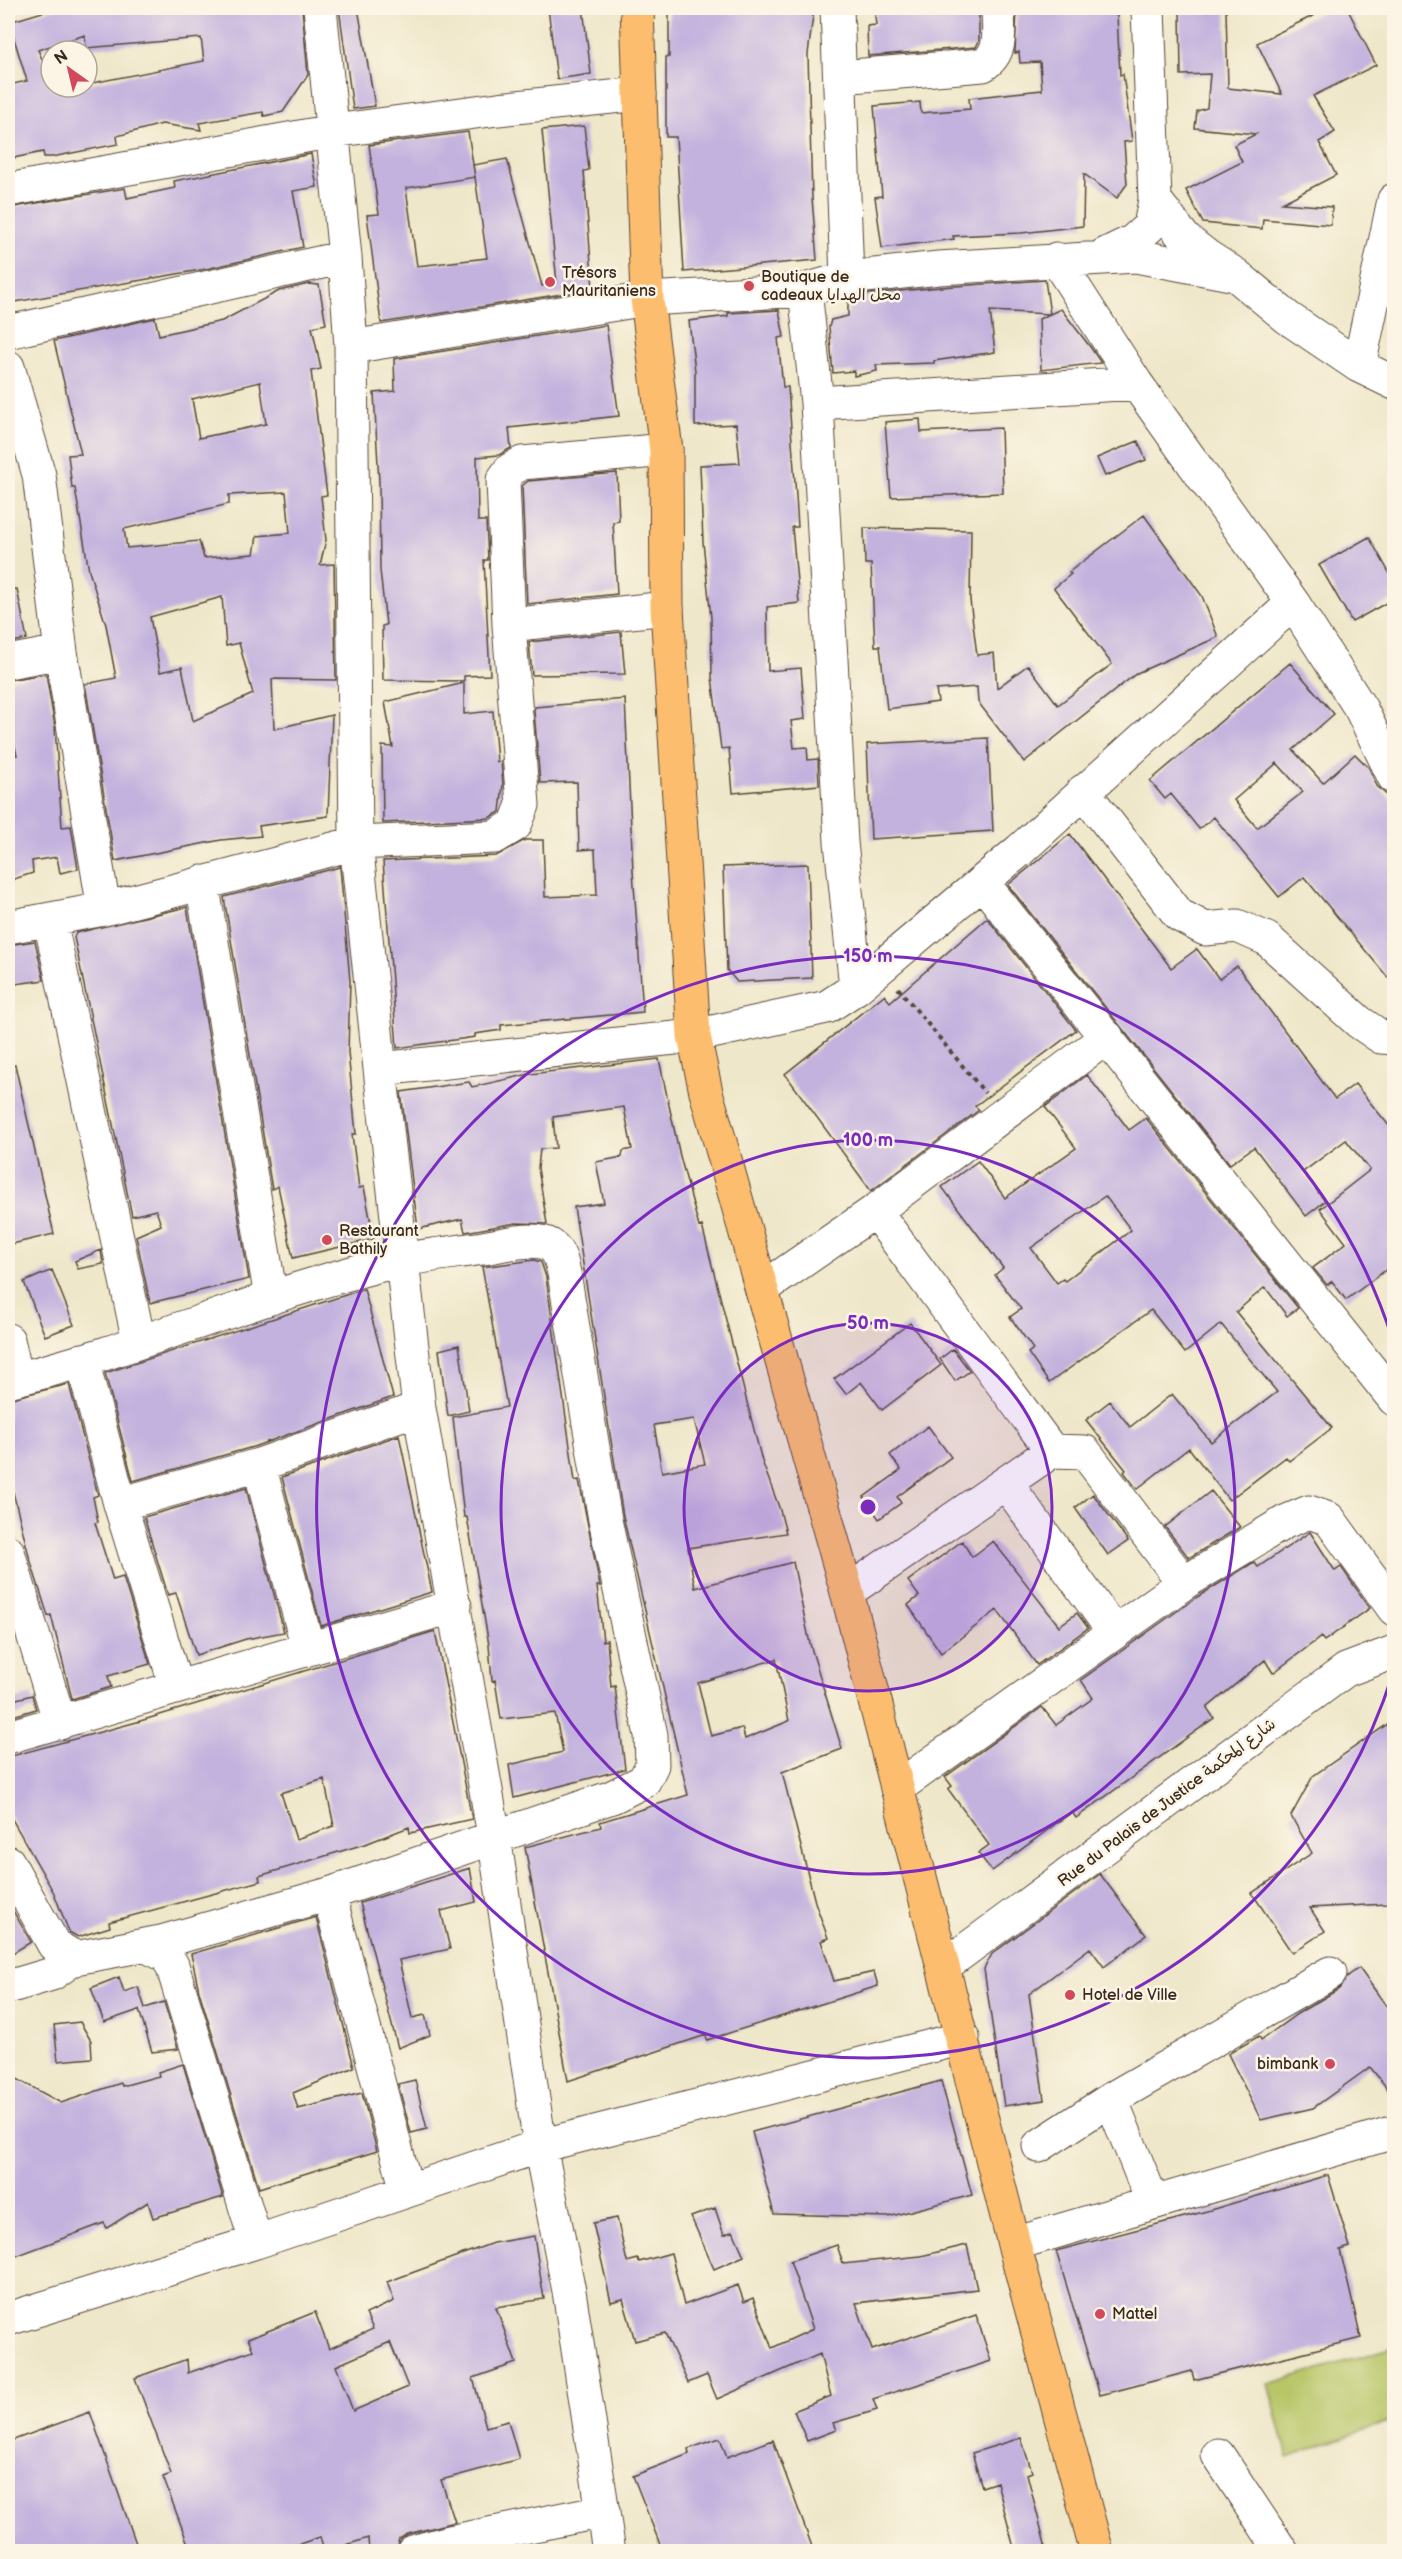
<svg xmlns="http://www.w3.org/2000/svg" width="1402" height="2559" viewBox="0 0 1402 2559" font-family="'Balsamiq Sans','Playpen Sans Arabic',sans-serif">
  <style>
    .green { fill: #b8c668; stroke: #7a7843; stroke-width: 1.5 }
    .building { fill: #c3b2de; fill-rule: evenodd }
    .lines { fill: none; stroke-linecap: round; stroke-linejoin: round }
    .minor-casing { stroke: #564638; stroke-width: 35 }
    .highway-casing { stroke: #564638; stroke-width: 35 }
    .path { stroke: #564638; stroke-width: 4; stroke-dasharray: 4.5 4.5; stroke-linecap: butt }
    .minor { stroke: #fff; stroke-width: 33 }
    .highway { stroke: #fcbd6e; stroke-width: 33 }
    .ring { fill: none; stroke: #7b2cbf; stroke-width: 3 }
    .poi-dot { fill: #d1495b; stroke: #fcf5e5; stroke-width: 2 }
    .labels { text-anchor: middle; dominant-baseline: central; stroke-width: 5; stroke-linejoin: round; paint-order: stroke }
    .poi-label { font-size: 16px; fill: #3b2a1e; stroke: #fcf5e5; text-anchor: start }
    .street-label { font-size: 16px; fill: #3b2a1e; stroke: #fcf5e5 }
    .centre { fill: #7b2cbf; stroke: #fcf5e5; stroke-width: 3 }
    .ring-label { font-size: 18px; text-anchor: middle; font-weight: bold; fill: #7b2cbf; stroke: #fcf5e5; stroke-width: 5; stroke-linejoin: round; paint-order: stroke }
  </style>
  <rect width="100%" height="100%" fill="#fcf5e5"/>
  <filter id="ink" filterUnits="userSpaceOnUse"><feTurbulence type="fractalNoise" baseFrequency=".0167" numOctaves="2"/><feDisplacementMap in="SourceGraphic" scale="12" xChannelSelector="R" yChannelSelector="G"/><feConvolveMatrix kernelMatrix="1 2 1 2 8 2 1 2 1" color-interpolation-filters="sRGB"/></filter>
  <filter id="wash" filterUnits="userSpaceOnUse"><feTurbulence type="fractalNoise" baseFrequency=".008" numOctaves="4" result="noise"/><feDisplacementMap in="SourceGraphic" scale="24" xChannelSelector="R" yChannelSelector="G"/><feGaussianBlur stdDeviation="1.35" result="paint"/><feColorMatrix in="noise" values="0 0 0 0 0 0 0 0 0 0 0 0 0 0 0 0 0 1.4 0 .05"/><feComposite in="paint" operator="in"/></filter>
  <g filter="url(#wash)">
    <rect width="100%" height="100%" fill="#efe7c9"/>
    <path class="green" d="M 1394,2347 L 1394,2420 L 1288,2457 L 1268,2384 Z"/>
    <g id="blocks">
      <path class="building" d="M 56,8 L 302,8 L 308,75 L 283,112 L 264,116 L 263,112 L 199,123 L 201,130 L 162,124 L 117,136 L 118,144 L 52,157 L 44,157 L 43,152 L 8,159 L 8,85 L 27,81 L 9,22 ZM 85,35 L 86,48 L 201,38 L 204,61 L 87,84 L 87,87 L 56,90 L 51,87 L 51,79 L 38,50 Z
        M 339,8 L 358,8 L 375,106 L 353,109 Z
        M 548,8 L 583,8 L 591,74 L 557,79 Z
        M 669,8 L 814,8 L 808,54 L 812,198 L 817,260 L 684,272 L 676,137 L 666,137 L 666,57 L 669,57 Z
        M 874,8 L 979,8 L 979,41 L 976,47 L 868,56 L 867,26 L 876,25 Z
        M 1017,8 L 1113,8 L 1114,15 L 1117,15 L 1120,75 L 1123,74 L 1132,141 L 1124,142 L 1127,184 L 1117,198 L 1084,174 L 1083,226 L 1021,233 L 953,236 L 954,239 L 882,248 L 875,197 L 882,196 L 874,106 L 920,102 L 921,113 L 970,109 L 969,98 L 1042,90 L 1040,62 L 1020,63 L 1019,52 L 1015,53 Z
        M 1329,8 L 1347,8 L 1376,65 L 1313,96 L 1335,132 L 1319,142 L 1336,175 L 1282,203 L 1332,207 L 1331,225 L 1263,219 L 1262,229 L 1203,223 L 1186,190 L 1242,162 L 1234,145 L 1256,134 L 1195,128 L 1197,111 L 1207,108 L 1210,74 L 1181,75 L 1180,11 L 1226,10 L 1228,88 L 1282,94 L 1257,43 Z
        M 584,126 L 589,170 L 584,171 L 593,289 L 381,323 L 367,215 L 379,214 L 369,145 L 468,132 L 475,177 L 473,165 L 507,159 L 542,286 L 557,283 L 542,130 ZM 475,177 L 487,258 L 417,266 L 406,188 Z
        M 311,154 L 317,187 L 293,191 L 303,247 L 206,269 L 15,302 L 8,260 L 8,208 L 125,188 L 127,198 L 175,188 L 174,181 Z
        M 1045,280 L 1050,314 L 990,311 L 995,352 L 934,361 L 934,363 L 876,365 L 877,371 L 854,376 L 854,371 L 833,373 L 829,327 L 831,320 L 848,316 L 848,302 L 870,294 L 941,287 Z
        M 309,284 L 319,285 L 326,324 L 312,327 L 321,369 L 311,371 L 327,495 L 321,496 L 326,540 L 320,565 L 334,564 L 336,680 L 272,679 L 274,729 L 332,715 L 328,816 L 259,826 L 261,836 L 221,840 L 115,861 L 85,684 L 116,678 L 106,625 L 89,571 L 75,488 L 72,488 L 68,455 L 81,454 L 54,341 L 155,318 L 159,335 L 222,321 L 279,291 ZM 260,382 L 266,424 L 199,438 L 192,399 ZM 286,492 L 290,533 L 257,536 L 254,554 L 204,558 L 199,541 L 127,548 L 124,529 L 229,504 L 229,495 ZM 222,597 L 226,646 L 239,643 L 253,694 L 193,721 L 182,667 L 160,672 L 150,617 Z
        M 1061,309 L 1091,348 L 1101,363 L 1041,370 L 1039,319 Z
        M 779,310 L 784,337 L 778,338 L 783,387 L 788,387 L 796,496 L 798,527 L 792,527 L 799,603 L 767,607 L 768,671 L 801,668 L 805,719 L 791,721 L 794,748 L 807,747 L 808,760 L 818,759 L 819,785 L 733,793 L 729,748 L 721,749 L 712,677 L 711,618 L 703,542 L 700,465 L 740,463 L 736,424 L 695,426 L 695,371 L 689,321 L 728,316 L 728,313 Z
        M 606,325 L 619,416 L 509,428 L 511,448 L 499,455 L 477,457 L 478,521 L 486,521 L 488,560 L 484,560 L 490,675 L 464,676 L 464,681 L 383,680 L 382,626 L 386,625 L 380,570 L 379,482 L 374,393 L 395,391 L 394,359 Z
        M 920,419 L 921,432 L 1001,428 L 1003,493 L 891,497 L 885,422 Z
        M 1138,441 L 1146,460 L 1105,476 L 1097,458 Z
        M 617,473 L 619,521 L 613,522 L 617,594 L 527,604 L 522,486 L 528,481 Z
        M 1144,515 L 1202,596 L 1218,637 L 1137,673 L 1024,762 L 978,702 L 977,687 L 936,690 L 938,702 L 887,709 L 880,646 L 875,646 L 871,564 L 865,564 L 864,528 L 971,530 L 970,600 L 977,655 L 994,653 L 997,688 L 1028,665 L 1058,705 L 1112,664 L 1054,588 L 1071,574 L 1069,572 Z
        M 1369,537 L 1395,583 L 1395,598 L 1352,622 L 1319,565 Z
        M 17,589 L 27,639 L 8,643 L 8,590 Z
        M 621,632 L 625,674 L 532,675 L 529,642 Z
        M 1290,663 L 1334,714 L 1293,750 L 1323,783 L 1355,754 L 1369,768 L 1377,786 L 1395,803 L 1395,986 L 1304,877 L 1279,897 L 1214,817 L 1199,829 L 1171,794 L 1165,799 L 1150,781 ZM 1277,763 L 1303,792 L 1257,828 L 1234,800 Z
        M 46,674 L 55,727 L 62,827 L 71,826 L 78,869 L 60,873 L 57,857 L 32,861 L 33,873 L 8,881 L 8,756 L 17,755 L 8,715 L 8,680 Z
        M 464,683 L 464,714 L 493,711 L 497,762 L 501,761 L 503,784 L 500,812 L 489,818 L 383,823 L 382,746 L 393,747 L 385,702 Z
        M 625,699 L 633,871 L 643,1012 L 501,1025 L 501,1030 L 475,1034 L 475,1037 L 397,1048 L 383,861 L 496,856 L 525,840 L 543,840 L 545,897 L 597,895 L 595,849 L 579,850 L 577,782 L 540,783 L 534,710 L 535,707 Z
        M 988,738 L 993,831 L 871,839 L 867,744 Z
        M 1070,834 L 1171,968 L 1197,949 L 1219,979 L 1237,966 L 1335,1099 L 1355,1084 L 1395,1133 L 1395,1263 L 1346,1300 L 1332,1281 L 1327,1285 L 1313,1268 L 1346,1243 L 1320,1209 L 1370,1170 L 1346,1140 L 1303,1172 L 1325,1201 L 1306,1216 L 1254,1147 L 1230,1164 L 1008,885 Z
        M 808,864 L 812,978 L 737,982 L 727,970 L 723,867 Z
        M 340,867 L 350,981 L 348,1052 L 356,1134 L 352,1134 L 359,1188 L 364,1187 L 374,1239 L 293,1258 L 278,1186 L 272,1189 L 224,897 Z
        M 187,907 L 249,1279 L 150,1303 L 136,1236 L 161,1225 L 156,1210 L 132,1216 L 74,937 L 76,933 Z
        M 987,918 L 1076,1030 L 975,1106 L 979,1110 L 871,1191 L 785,1074 L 884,995 L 890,1002 Z
        M 35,941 L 44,980 L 8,985 L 8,945 Z
        M 659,1059 L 680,1156 L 699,1227 L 702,1226 L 762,1461 L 780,1510 L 786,1533 L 688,1548 L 695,1588 L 793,1562 L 810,1644 L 842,1749 L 782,1772 L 815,1902 L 828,1938 L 821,1941 L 834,1981 L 874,1972 L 878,1986 L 707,2040 L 706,2035 L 568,2081 L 525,1847 L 601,1827 L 600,1822 L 688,1795 L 623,1516 L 574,1207 L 604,1203 L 596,1162 L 622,1157 L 623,1151 L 632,1149 L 624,1107 L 553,1117 L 556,1148 L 540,1149 L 538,1168 L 547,1224 L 516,1223 L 465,1232 L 462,1219 L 418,1229 L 401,1092 L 469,1082 L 472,1087 L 530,1074 ZM 694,1419 L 705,1464 L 662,1472 L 654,1425 ZM 776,1659 L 789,1721 L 745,1739 L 742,1728 L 711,1736 L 698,1683 Z
        M 15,1065 L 54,1234 L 8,1245 L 8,1066 Z
        M 1087,1075 L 1129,1130 L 1146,1118 L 1298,1308 L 1287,1316 L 1265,1287 L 1236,1312 L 1332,1428 L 1289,1461 L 1286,1457 L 1229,1500 L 1189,1448 L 1137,1489 L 1124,1472 L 1126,1470 L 1086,1420 L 1110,1401 L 1130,1427 L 1172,1394 L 1211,1442 L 1277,1392 L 1221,1324 L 1185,1353 L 1151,1310 L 1049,1383 L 1028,1353 L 1033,1349 L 1010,1317 L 1021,1309 L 995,1275 L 1003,1268 L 942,1187 L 978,1161 L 1005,1198 L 1076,1148 L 1045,1107 ZM 1105,1196 L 1131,1230 L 1065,1281 L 1063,1279 L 1057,1283 L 1031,1248 Z
        M 101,1250 L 103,1264 L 78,1269 L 75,1261 Z
        M 534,1260 L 541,1262 L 546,1277 L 575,1481 L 579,1480 L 600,1586 L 597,1586 L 603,1641 L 607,1640 L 611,1687 L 615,1686 L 625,1769 L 514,1798 L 509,1765 L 563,1752 L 555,1713 L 501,1719 L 495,1680 L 492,1681 L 489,1645 L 467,1517 L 464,1517 L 453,1417 L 507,1407 L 482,1267 Z
        M 52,1270 L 74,1325 L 45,1336 L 24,1282 Z
        M 364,1289 L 393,1397 L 253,1447 L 133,1481 L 105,1373 Z
        M 910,1323 L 941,1365 L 882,1410 L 861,1382 L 846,1394 L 834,1379 Z
        M 459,1345 L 469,1411 L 448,1416 L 439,1350 Z
        M 953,1349 L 970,1371 L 955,1381 L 940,1359 Z
        M 69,1384 L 98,1495 L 93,1497 L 98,1522 L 95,1523 L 113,1580 L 123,1577 L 150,1664 L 108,1676 L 111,1687 L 72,1699 L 51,1615 L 48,1616 L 29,1556 L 8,1472 L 8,1399 Z
        M 928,1426 L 951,1457 L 897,1497 L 901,1503 L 879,1519 L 864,1497 L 901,1470 L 890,1455 Z
        M 399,1435 L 432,1592 L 321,1626 L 282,1477 Z
        M 246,1488 L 284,1632 L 246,1639 L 196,1655 L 176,1593 L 168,1595 L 144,1517 Z
        M 1211,1491 L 1240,1527 L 1189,1558 L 1165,1527 Z
        M 1093,1494 L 1128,1541 L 1108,1555 L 1075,1508 Z
        M 1310,1532 L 1335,1571 L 1341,1567 L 1370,1608 L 1324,1641 L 1321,1637 L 1273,1673 L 1265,1660 L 1207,1708 L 1214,1718 L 1076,1818 L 1072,1812 L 992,1871 L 978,1853 L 989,1845 L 948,1789 L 952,1786 L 945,1777 L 1042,1707 L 1056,1725 L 1093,1698 L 1081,1680 L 1194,1599 L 1254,1562 L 1258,1567 Z
        M 962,1541 L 972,1557 L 993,1541 L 1059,1626 L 1077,1613 L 1088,1628 L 1037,1665 L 997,1610 L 941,1653 L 908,1605 L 919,1596 L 908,1581 Z
        M 435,1631 L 472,1819 L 410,1833 L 409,1827 L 368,1843 L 259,1876 L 260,1881 L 109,1922 L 110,1927 L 78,1937 L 69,1932 L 54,1893 L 8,1812 L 8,1757 L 137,1722 ZM 324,1779 L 334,1826 L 296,1839 L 281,1793 Z
        M 32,1695 L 36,1709 L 13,1716 L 9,1701 Z
        M 1395,1719 L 1395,1899 L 1387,1904 L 1310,1908 L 1325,1931 L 1292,1953 L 1252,1893 L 1312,1853 L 1291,1816 L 1313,1776 Z
        M 470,1868 L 476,1902 L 441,1911 L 450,1949 L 399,1960 L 412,2018 L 425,2015 L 430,2035 L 398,2048 L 360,1903 Z
        M 1100,1874 L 1146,1935 L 1104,1967 L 1090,1948 L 1029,1994 L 1044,2100 L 1004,2106 L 984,1969 L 992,1954 Z
        M 8,1902 L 31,1942 L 8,1956 Z
        M 316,1917 L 354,2067 L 293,2093 L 298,2109 L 362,2093 L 377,2151 L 259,2188 L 199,1991 L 191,1954 Z
        M 1359,1968 L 1395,2018 L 1395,2098 L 1370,2067 L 1313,2108 L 1261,2120 L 1228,2054 L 1259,2036 L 1261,2040 L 1297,2014 L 1339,1989 L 1348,1976 Z
        M 119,1977 L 124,1992 L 138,1987 L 145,2008 L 164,2002 L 178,2049 L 152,2052 L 139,2010 L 104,2022 L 91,1988 Z
        M 80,2022 L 91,2041 L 92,2058 L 58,2061 L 54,2025 Z
        M 183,2064 L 223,2197 L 153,2218 L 148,2202 L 107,2228 L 104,2223 L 8,2259 L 8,2074 L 61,2103 L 121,2083 L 122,2086 L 159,2076 L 158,2072 Z
        M 415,2080 L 427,2129 L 411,2133 L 398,2084 Z
        M 941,2081 L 972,2195 L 888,2217 L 774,2214 L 752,2132 Z
        M 1328,2175 L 1350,2247 L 1340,2250 L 1361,2338 L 1194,2380 L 1192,2371 L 1100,2395 L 1056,2251 L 1207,2211 Z
        M 715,2208 L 724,2235 L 733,2231 L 744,2256 L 714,2269 L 691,2217 Z
        M 617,2218 L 627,2262 L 638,2259 L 639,2262 L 671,2253 L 684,2305 L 738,2285 L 744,2302 L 753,2298 L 772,2348 L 813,2329 L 790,2261 L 837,2245 L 843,2264 L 921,2256 L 967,2245 L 977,2289 L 856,2303 L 872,2350 L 976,2315 L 991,2361 L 873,2399 L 877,2410 L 833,2423 L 836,2430 L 807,2441 L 794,2411 L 831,2396 L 820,2354 L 717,2399 L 707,2375 L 688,2383 L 665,2333 L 635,2341 L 623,2299 L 611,2302 L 593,2223 Z
        M 534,2236 L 544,2299 L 496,2307 L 516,2363 L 473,2378 L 486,2427 L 508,2421 L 519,2459 L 441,2480 L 455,2522 L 408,2534 L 399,2539 L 395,2552 L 369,2552 L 368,2538 L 324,2552 L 320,2537 L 276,2552 L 191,2552 L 163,2477 L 171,2474 L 135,2378 L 187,2359 L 188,2373 L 253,2350 L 248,2339 L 315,2312 L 329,2349 L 373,2329 L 366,2314 L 394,2301 L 387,2282 L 493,2243 ZM 390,2342 L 408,2387 L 353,2411 L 336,2366 Z
        M 90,2412 L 139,2552 L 8,2552 L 8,2442 Z
        M 720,2438 L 727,2457 L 773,2440 L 814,2552 L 663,2552 L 633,2476 L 689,2454 L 688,2449 Z
        M 1021,2438 L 1032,2472 L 1027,2474 L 1047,2552 L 1015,2552 L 997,2482 L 982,2487 L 972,2453 Z"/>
    </g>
  </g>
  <g filter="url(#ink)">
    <use href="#blocks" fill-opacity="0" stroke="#564638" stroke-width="1.5"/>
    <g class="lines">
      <defs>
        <path id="minor" d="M 320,8 L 345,257 L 351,347 L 356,843 L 380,1069 L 419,1408 L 494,1836 L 540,2146 L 569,2291 L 609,2552
          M 837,8 L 847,278
          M 840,77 L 983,65 C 1004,52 998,29 998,8
          M 8,190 L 333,131 L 498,109 L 640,94
          M 1155,200 L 1185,239 L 1208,257 L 1236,275 L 1288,318 L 1359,366 L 1394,383
          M 1104,255 L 1133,241 L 1150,226 L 1155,200 L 1148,8
          M 1056,259 L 1136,383 L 1293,603 L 1361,709 L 1394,777
          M 805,290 L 817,403 L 841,842 L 856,988
          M 8,332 L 345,257
          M 351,347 L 647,299 L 805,290 L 847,278 L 939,268 L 1136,256 L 1236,275
          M 1359,366 L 1394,200
          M 8,367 L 39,475 L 61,652 L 104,909
          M 817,403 L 1136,383
          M 509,625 L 667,608
          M 8,662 L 61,652
          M 1083,791 L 1179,915 L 1205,929 L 1237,926 L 1267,939 L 1359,1022 L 1381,1037 L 1394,1038
          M 202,882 L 271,1298
          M 982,882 L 1394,1399
          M 50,920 L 139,1342
          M 8,927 L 104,909 L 356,843 L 495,837 L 515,825 L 523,805 L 509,625 L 503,480 L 510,470 L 522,463 L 666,450
          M 380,1069 L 694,1036 L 827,1007 L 856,988 L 1020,850 L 1293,603
          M 875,1211 L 1052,1451
          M 762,1289 L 875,1211 L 1107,1037
          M 8,1340 L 17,1379
          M 82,1360 L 120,1504 L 176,1686
          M 8,1381 C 141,1349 268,1291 402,1260 C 429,1255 456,1252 483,1248 C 502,1245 533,1236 550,1245 C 560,1251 562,1264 564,1273 L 605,1520 L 651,1735 L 652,1765 L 644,1781 L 612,1797 L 329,1894 L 161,1942 L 75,1958 L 54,1945 L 8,1862
          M 259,1465 L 308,1648
          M 1006,1483 L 1114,1632
          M 120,1504 L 259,1465 L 419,1408
          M 8,1552 L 60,1723
          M 847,1592 L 1052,1451 L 1085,1452 L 1184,1583
          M 8,1737 L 455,1606
          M 897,1788 L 1184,1583 L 1285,1522 L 1309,1512 L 1329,1519 L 1394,1609
          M 329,1894 L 407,2191
          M 144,1945 L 165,1955 L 172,1965 L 256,2242
          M 944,1966 L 1346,1670 L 1394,1652
          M 8,1987 L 52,1974 L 75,1958
          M 1111,2099 L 1153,2203
          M 1039,2146 L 1111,2099 L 1330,1973
          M 1014,2244 L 1394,2132
          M 8,2319 L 256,2242 L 540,2146 L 963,2038
          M 1218,2455 L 1282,2552
          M 413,2552 L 450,2542 L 603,2511"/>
        <path id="highway" d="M 637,8 L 647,299 L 666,450 L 667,608 L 694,1036 L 706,1092 L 847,1592 L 1014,2244 L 1097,2552"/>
      </defs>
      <use href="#minor" class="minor-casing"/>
      <use href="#highway" class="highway-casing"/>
      <path class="path" d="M 898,988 L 985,1093"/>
      <use href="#minor" class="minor"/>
      <use href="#highway" class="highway"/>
    </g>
  </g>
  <circle cx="868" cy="1507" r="184" fill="#7b2cbf" fill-opacity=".12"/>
  <g class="ring">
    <circle cx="868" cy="1507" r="184"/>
    <circle cx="868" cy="1507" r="367"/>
    <path d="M1393 1673A551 551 0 1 1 1393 1341"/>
  </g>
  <g class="poi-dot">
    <circle cx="550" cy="282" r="6"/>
    <circle cx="749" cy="286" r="6"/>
    <circle cx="327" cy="1240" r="6"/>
    <circle cx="1070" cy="1995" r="6"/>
    <circle cx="1330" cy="2064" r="6"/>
    <circle cx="1100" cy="2314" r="6"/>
  </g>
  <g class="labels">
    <g class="poi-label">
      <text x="562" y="273">Trésors<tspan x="562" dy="18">Mauritaniens</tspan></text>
      <text x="761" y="277">Boutique de<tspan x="761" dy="18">cadeaux محل الهدايا</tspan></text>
      <text x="339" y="1231">Restaurant<tspan x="339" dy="18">Bathily</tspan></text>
      <text x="1082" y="1995">Hotel de Ville</text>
      <text x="1318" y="2064" text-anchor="end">bimbank</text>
      <text x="1112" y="2314">Mattel</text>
    </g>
    <g class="street-label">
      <text transform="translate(1167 1803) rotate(-37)">Rue du Palais de Justice شارع المحكمة</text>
    </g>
  </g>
  <circle cx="868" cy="1507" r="9" class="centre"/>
  <g class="ring-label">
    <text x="868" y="962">150 m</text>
    <text x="868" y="1146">100 m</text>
    <text x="868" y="1329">50 m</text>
  </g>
  <rect width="1402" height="2559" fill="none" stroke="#fcf5e5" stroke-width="30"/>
  <g transform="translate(69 69) rotate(326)"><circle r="28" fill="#fcf5e5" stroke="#afa495" stroke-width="1.5"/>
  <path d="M0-4.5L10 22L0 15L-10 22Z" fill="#d1495b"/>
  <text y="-9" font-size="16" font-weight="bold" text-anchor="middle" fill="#3b2a1e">N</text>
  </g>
</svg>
